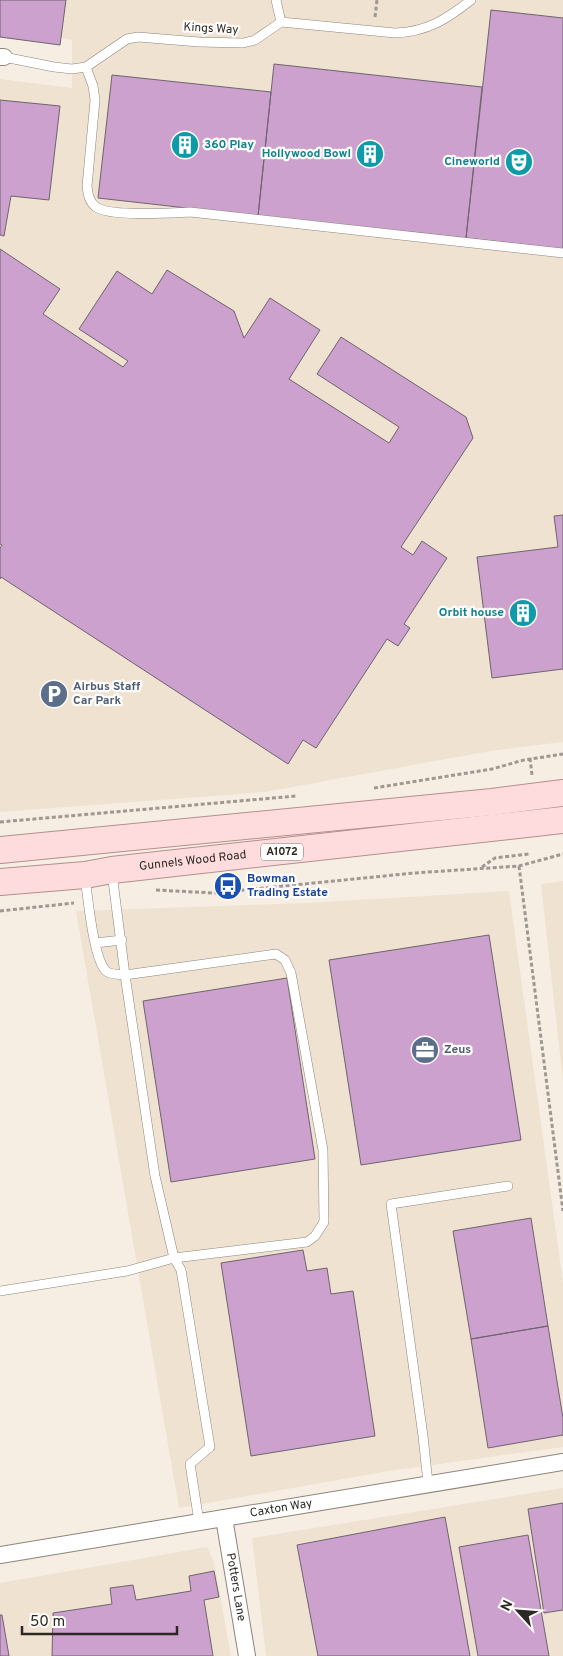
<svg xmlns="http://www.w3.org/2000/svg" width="563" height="1656" viewBox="0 0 563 1656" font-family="Overpass,sans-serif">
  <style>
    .built { fill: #efe2d1 }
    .building { fill: #cda1ce; stroke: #6d646d }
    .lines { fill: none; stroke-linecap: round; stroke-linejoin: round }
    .lane-casing { stroke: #8d857b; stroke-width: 10 }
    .street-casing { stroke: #8d857b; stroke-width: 18 }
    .primary-casing { stroke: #b48e8e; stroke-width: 28 }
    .path { stroke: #9e9890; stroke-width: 3; stroke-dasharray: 4 2.5; stroke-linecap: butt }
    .lane { stroke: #fff; stroke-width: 9 }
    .street { stroke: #fff; stroke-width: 16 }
    .primary { stroke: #fedcdd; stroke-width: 26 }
    .labels { text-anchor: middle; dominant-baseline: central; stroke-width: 4.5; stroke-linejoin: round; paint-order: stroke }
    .shield { fill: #fefcfa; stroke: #6b6865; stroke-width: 1 }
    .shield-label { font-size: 11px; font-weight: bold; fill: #2c2925 }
    .street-label { font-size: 12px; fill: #2c2925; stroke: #fefcfa }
    .culture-label { font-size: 12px; font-weight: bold; fill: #0d838f; stroke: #fefcfa; text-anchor: end }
    .service-label { font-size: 12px; font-weight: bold; fill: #4e5e75; stroke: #fefcfa; text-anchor: start }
    .transit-label { font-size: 12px; font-weight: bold; fill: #164399; stroke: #fefcfa; text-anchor: start }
  </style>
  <rect width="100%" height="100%" fill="#f6eee3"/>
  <path class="built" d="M 0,0 L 563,0 L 563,742 L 490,751 L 265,792 L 0,812 L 0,79 L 72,88 L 72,40 L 0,28 Z
    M 563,881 L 563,1081 L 541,884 Z
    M 509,891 L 563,1283 L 563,1447 L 389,1471 L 179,1508 L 76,911 L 306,903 Z
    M 563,1488 L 563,1656 L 266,1656 L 252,1538 Z
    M 207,1547 L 214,1562 L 231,1656 L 0,1656 L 0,1583 Z"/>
  <path class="building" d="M 0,0 L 66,0 L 60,45 L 0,37 Z
    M 491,10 L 563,18 L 563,249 L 466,238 Z
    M 274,64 L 482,87 L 466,238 L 258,216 Z
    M 112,75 L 271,92 L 258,216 L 98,198 Z
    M 0,100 L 60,106 L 49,200 L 11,196 L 4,236 L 0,235 Z
    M 0,249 L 60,289 L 43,314 L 123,367 L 128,361 L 79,329 L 117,271 L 152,294 L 167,270 L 234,311 L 244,338 L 270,298 L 320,330 L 289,379 L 389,443 L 399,427 L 317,374 L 341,337 L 466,417 L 473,438 L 401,547 L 413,555 L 422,541 L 447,558 L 404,624 L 410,628 L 398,646 L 387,639 L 316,748 L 303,740 L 288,764 L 1,577 L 0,579 L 0,548 L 2,545 L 0,544 Z
    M 563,515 L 563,669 L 492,678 L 477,557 L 558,547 L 554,516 Z
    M 489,935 L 521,1140 L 361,1165 L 329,960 Z
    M 287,978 L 315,1159 L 171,1182 L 143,1001 Z
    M 531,1218 L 548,1326 L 471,1339 L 453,1231 Z
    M 303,1250 L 307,1271 L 327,1268 L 331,1294 L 353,1291 L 375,1436 L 251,1456 L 221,1263 Z
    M 548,1326 L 563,1418 L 563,1435 L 488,1448 L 471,1339 Z
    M 563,1503 L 563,1610 L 544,1613 L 528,1509 Z
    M 445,1517 L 470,1656 L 318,1656 L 297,1545 Z
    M 528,1535 L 549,1656 L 478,1656 L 459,1547 Z
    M 214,1571 L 219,1597 L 204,1600 L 213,1656 L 52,1656 L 53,1613 L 112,1604 L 110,1588 L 133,1585 L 136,1600 L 191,1591 L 189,1576 Z
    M 0,1615 L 2,1615 L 9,1656 L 0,1656 Z"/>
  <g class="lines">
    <defs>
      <path id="lane" d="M 276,0 L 281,22
        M 4,57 L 54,67 L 72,69 L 86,67 L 127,39 L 138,37 L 199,42 L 243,43 L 255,40 L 281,22 L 395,33 C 427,32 447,19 471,0
        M 86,67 L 93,86 L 95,100 L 87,186 C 88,194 89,202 96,207 C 110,217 171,213 190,212 L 563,253
        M 112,873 L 125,975 L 155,1176 L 174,1258 L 181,1270 L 210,1447 L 190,1464 L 199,1522
        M 95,943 L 122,940
        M 0,1291 L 127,1271 L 174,1258 L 307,1242 L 315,1236 L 324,1222 L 323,1150 L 291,973 L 285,960 L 276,954 L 125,975 C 120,974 110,975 106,971 C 93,958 88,897 85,878
        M 428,1483 L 423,1436 L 391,1204 L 508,1186"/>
      <g id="street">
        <path d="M 0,57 L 4,57"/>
        <path id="s1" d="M 224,1518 L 247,1656"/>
        <path id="s2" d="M 0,1555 L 563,1462"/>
      </g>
      <g id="primary">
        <path d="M 0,850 L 492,802 L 563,793"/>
        <path id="s3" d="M 0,882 L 85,875 L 112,870 L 563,820"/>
      </g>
    </defs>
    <use href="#lane" class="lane-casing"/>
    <use href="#street" class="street-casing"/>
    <use href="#primary" class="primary-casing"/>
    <path class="path" d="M 375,17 L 377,0
      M 530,758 L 532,775
      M 374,788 L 492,769 L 524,760 L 563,754
      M 0,822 L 296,796
      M 519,866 L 563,1211
      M 482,867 L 495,858 L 529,854
      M 156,890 L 214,893 L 414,873 L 519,866 L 563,854
      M 0,911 L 74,903"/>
    <use href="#lane" class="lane"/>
    <use href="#street" class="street"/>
    <use href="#primary" class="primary"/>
  </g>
  <defs>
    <symbol id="building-disc" viewBox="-11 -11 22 22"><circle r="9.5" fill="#0f9aa8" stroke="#fefcfa"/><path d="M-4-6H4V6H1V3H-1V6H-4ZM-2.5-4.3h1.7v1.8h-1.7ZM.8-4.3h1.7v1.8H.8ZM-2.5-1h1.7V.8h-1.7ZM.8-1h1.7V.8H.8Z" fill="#fff"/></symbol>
    <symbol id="theatre-disc" viewBox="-11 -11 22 22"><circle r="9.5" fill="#0f9aa8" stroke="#fefcfa"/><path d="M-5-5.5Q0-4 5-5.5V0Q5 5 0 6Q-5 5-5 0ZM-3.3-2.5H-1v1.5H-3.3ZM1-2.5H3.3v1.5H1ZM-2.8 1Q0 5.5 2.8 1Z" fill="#fff"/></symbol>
    <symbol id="parking-disc" viewBox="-11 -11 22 22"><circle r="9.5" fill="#5c6f8a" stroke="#fefcfa"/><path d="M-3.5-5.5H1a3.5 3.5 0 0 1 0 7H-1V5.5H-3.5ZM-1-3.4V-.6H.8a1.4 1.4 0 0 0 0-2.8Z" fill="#fff"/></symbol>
    <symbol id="bus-disc" viewBox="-11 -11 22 22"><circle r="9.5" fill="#1a4fb4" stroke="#fefcfa"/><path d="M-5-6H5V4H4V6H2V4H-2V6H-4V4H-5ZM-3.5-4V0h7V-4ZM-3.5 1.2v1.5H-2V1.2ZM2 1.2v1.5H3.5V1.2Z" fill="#fff"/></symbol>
    <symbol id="office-disc" viewBox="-11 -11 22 22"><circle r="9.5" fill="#5c6f8a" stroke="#fefcfa"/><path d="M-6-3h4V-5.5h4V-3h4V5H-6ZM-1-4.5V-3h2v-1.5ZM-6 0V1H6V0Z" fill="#fff"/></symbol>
  </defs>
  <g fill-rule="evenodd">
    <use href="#building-disc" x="169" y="129" width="32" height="32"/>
    <use href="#building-disc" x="354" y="138" width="32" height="32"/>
    <use href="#theatre-disc" x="503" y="146" width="32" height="32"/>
    <use href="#building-disc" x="507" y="597" width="32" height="32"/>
    <use href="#parking-disc" x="38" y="678" width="32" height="32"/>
    <use href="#bus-disc" x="212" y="870" width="32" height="32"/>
    <use href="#office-disc" x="409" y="1034" width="32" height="32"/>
  </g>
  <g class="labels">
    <rect class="shield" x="261" y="843.5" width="42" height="17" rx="4"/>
    <g class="shield-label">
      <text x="282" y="852">A1072</text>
    </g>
    <g class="street-label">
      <text transform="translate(211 29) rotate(3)">Kings Way</text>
      <text stroke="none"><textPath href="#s3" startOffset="194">Gunnels Wood Road</textPath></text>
      <text stroke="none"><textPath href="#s2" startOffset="285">Caxton Way</textPath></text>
      <text stroke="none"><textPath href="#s1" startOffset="70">Potters Lane</textPath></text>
    </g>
    <g class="culture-label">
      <text x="204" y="145" text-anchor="start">360 Play</text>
      <text x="351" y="154">Hollywood Bowl</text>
      <text x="500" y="162">Cineworld</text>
      <text x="504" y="613">Orbit house</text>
    </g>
    <g class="service-label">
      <text x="73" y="687">Airbus Staff<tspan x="73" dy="14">Car Park</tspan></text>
      <text x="444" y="1050">Zeus</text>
    </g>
    <g class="transit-label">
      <text x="247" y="879">Bowman<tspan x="247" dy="14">Trading Estate</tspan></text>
    </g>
  </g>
  <g transform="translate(518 1611) rotate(296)" stroke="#fefcfa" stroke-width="4" paint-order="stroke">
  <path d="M0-4L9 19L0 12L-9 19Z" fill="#2c2925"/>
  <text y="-8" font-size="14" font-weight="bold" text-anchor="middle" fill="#2c2925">N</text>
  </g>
  <path d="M22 1626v8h155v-8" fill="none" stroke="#2c2925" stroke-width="2.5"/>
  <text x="30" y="1626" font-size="15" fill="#2c2925" stroke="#fefcfa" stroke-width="4" paint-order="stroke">50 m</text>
</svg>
